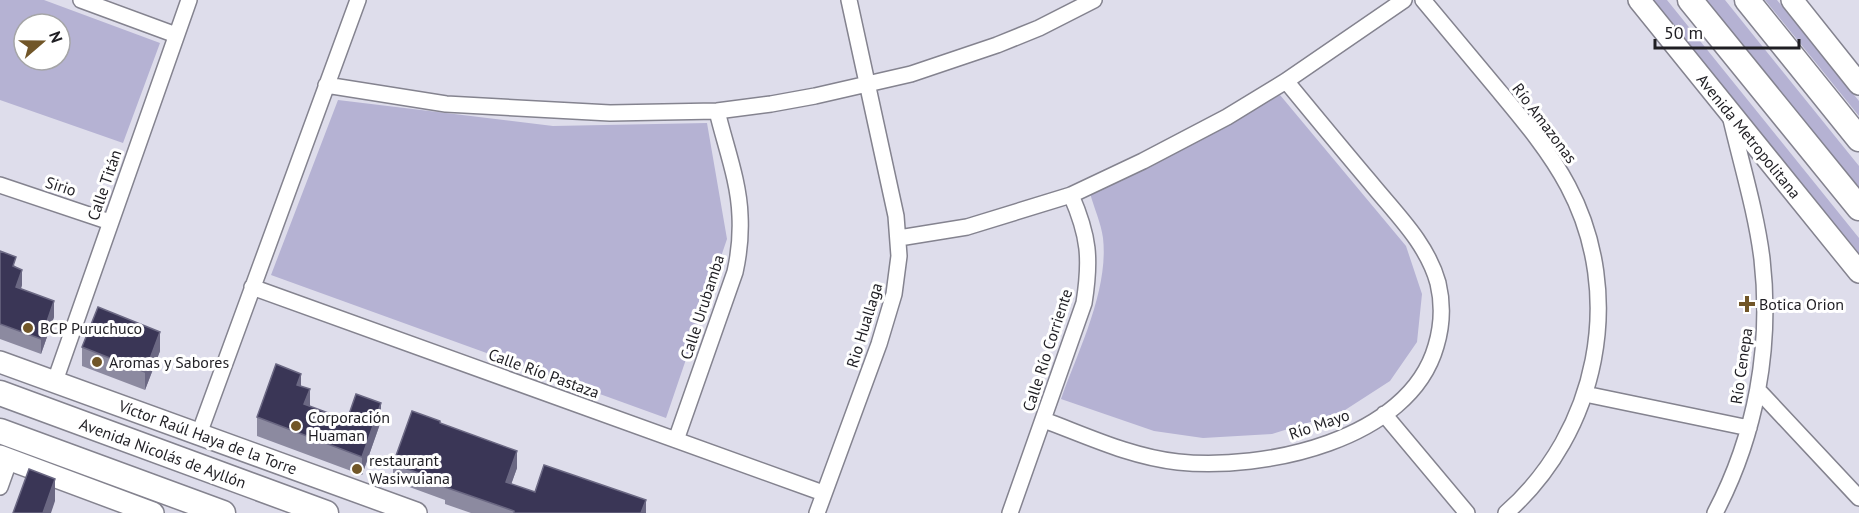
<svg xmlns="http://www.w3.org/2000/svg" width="1859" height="513" viewBox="0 0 1859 513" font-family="'PT Sans',sans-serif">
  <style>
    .green { fill: #b5b2d3; fill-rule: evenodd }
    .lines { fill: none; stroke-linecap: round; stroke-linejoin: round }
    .street-casing { stroke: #84838f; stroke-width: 18 }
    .secondary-casing { stroke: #84838f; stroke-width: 24 }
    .primary-casing { stroke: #84838f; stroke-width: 27 }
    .street { stroke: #fff; stroke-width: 15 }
    .secondary { stroke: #fff; stroke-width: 21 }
    .primary { stroke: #fff; stroke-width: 24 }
    .wall { fill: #8c8aa0 }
    .shaded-wall { fill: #6b6883 }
    .building { fill: #3a3656; stroke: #6b6883; stroke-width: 1.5 }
    .poi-dot { fill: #715628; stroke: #fff; stroke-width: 2 }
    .labels { text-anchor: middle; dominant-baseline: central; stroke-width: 6; stroke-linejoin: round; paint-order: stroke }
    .street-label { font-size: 16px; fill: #1f1e23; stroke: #fff }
    .poi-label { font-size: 16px; fill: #1f1e23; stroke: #fff; text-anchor: start }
  </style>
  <rect width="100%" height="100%" fill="#deddeb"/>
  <path class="green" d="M 0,0 L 44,0 L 160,43 L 123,143 L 0,100 ZM 24,24 L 60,24 L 60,60 L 24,60 Z
    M 1651,0 L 1667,0 L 1859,238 L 1859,258 Z
    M 1704,0 L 1725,0 L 1859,166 L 1859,192 Z
    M 1765,0 L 1777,0 L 1859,101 L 1859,116 Z
    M 1280,95 L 1406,246 L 1422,294 L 1417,342 L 1390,381 L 1342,412 L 1272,434 L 1203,438 L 1154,431 L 1061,399 C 1078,351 1109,290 1103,238 C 1101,223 1094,208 1090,193 L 1184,148 Z
    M 338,100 L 553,126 L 707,123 L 727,239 L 666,418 L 271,275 Z"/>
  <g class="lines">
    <defs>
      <path id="street" d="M 81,0 L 176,35
        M 1423,0 C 1448,30 1473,60 1499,91 C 1524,121 1550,152 1568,186 C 1626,295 1598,432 1506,513
        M 326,85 L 446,104 L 610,113 L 717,111 L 771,104 L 815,96 L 911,74 L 997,45 L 1039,28 L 1094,0
        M 0,185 L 110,222
        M 899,238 L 967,227 L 1071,195 L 1143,161 L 1227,117 L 1286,81 L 1404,0
        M 252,287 L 823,493
        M 55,381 L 189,0
        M 1758,390 L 1859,498
        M 1585,394 L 1749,428
        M 1384,414 L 1467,513
        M 1044,420 C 1087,436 1131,457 1178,462 C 1263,471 1409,441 1436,346 C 1442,326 1443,304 1438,283 C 1427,243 1396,214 1370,182 C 1342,149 1314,115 1286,81
        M 199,434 L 358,0
        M 676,440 L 735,272 C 739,254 741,236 740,216 C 739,181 725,145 717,111
        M 0,487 L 10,459
        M 817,513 L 879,344 L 894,294 L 899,256 L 896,216 L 849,0
        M 1010,513 L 1084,303 C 1091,259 1089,236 1071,195
        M 1715,513 C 1756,435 1772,347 1762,259 C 1756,211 1741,163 1730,115"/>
      <path id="secondary" d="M 1639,0 L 1859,272
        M 1792,0 L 1859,84
        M 0,362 L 416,513
        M 0,456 L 153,513"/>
      <path id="primary" d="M 1690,0 L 1859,208
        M 1747,0 L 1859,139
        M 0,393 L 326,513
        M 0,431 L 223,513"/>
    </defs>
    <use href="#street" class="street-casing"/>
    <use href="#secondary" class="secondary-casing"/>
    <use href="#primary" class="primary-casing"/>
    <use href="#street" class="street"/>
    <use href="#secondary" class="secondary"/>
    <use href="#primary" class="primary"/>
  </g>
  <path class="wall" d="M 0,251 L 16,267 L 22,285 L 21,289 L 54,317 L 41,354 L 0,339 Z
    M 82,347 L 160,351 L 145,390 L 82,366 Z
    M 301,386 L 310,407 L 347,420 L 381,421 L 362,475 L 257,436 L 257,417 Z
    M 440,423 L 517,468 L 511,484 L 535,492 L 646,513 L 471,513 L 445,504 L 445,500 L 393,481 L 393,464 Z"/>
  <path class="shaded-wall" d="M 22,270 L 22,285 L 16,302 L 16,287 Z
    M 54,301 L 54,317 L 41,354 L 41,339 Z
    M 160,332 L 160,351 L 145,390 L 145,372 Z
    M 301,374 L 301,392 L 297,385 Z
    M 310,389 L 310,407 L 304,404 Z
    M 381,403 L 381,421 L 362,475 L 362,457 Z
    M 517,451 L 517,468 L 506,499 L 506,482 Z
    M 55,479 L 55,501 L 51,513 L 43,513 Z
    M 646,500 L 646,513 L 641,513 Z"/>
  <path class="building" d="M 0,251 L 16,257 L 13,266 L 22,270 L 16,287 L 54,301 L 41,339 L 0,324 Z
    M 98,307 L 160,332 L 145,372 L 82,347 Z
    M 276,364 L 301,374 L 297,385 L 310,389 L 304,404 L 347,420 L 356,394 L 381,403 L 362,457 L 257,417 Z
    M 412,411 L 440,421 L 440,423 L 517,451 L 506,482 L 535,492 L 544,465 L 646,500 L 641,513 L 514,513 L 514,511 L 445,487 L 447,483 L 393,464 Z
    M 29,469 L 55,479 L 43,513 L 13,513 Z"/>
  <g class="poi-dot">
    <path d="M1744 295h6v6h6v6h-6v6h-6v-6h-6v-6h6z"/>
    <circle cx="28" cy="328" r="6"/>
    <circle cx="97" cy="362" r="6"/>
    <circle cx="296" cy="426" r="6"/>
    <circle cx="357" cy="469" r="6"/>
  </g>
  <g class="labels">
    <g class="street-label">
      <text transform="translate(1545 123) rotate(53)">Río Amazonas</text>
      <text transform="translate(1749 136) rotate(51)">Avenida Metropolitana</text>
      <text transform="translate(104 185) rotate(-71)">Calle Titán</text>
      <text transform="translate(61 186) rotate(18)">Sirio</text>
      <text transform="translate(702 307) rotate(-72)">Calle Urubamba</text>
      <text transform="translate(864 325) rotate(-73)">Rio Huallaga</text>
      <text transform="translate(1047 350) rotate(-72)">Calle Río Corriente</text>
      <text transform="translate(1741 366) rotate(-82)">Río Cenepa</text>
      <text transform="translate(544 373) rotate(20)">Calle Río Pastaza</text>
      <text transform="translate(1319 424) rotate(-19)">Río Mayo</text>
      <text transform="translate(208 437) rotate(20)">Víctor Raúl Haya de la Torre</text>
      <text transform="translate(163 453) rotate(20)">Avenida Nicolás de Ayllón</text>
    </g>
    <g class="poi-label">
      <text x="1759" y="304">Botica Orion</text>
      <text x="40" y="328">BCP Puruchuco</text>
      <text x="109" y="362">Aromas y Sabores</text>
      <text x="308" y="417">Corporación<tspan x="308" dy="18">Huaman</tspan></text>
      <text x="369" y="460">restaurant<tspan x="369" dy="18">Wasiwuiana</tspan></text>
    </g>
  </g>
  <g transform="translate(42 42) rotate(70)"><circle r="28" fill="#ffffff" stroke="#a5a5a7" stroke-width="1.5"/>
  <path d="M0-4.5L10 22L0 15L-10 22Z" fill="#715628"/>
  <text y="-9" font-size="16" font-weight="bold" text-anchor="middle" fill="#1f1e23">N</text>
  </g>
  <path d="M1655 39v9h144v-9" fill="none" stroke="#1f1e23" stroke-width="3"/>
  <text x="1664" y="39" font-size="18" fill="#1f1e23" stroke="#ffffff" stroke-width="4.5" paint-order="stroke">50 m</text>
</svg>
